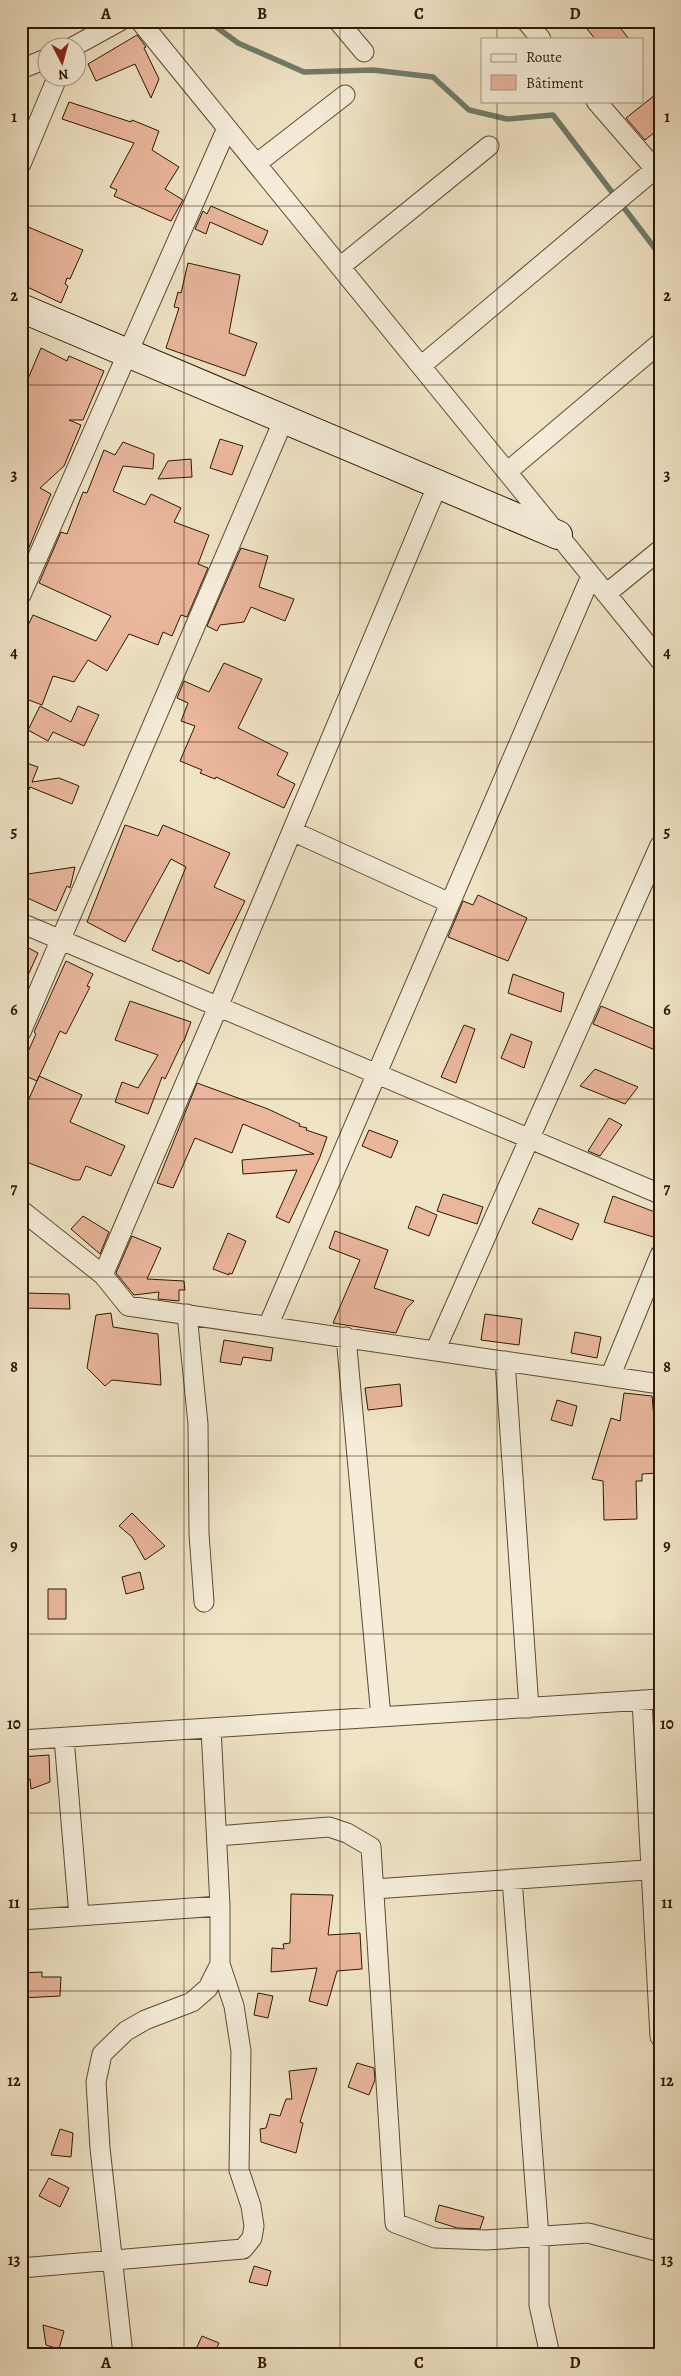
<svg xmlns="http://www.w3.org/2000/svg" width="681" height="2376" viewBox="0 0 681 2376" font-family="Alegreya,serif">
  <style>
    .lines { fill: none; stroke-linecap: round; stroke-linejoin: round }
    .stream { stroke: #6f7c6b; stroke-width: 5.5 }
    .building { fill: #eab79d; stroke: #2d1800 }
    .street-casing { stroke: #5e4b32; stroke-width: 21 }
    .secondary-casing { stroke: #2d1800; stroke-width: 30 }
    .street { stroke: #f5edda; stroke-width: 19 }
    .secondary { stroke: #f5edda; stroke-width: 28 }
    .grid { fill: none; stroke: #2d1800; stroke-width: 1; stroke-opacity: 0.55 }
    .neatline { fill: none; stroke: #2d1800; stroke-width: 2 }
    .grid-label { font-size: 16px; text-anchor: middle; font-weight: bold; fill: #2d1800 }
  </style>
  <rect width="100%" height="100%" fill="#f0e4c6"/>
  <filter id="stains"><feTurbulence type="fractalNoise" baseFrequency=".004" numOctaves="4"/><feColorMatrix values="0 0 0 0 .2 0 0 0 0 .09 0 0 0 0 .02 0 0 0 .5 -.17"/></filter>
  <radialGradient id="worn" r=".72"><stop offset=".6" stop-color="#630" stop-opacity="0"/><stop offset="1" stop-color="#630" stop-opacity=".3"/></radialGradient>
  <g class="lines">
    <path class="stream" d="M 208,21 L 238,43 L 304,72 L 373,70 L 433,77 L 469,110 L 507,119 L 553,115 L 660,255"/>
  </g>
  <path class="building" d="M 581,21 L 615,21 L 629,39 L 595,39 Z
    M 137,35 L 146,47 L 144,48 L 159,79 L 151,98 L 135,64 L 96,81 L 88,64 Z
    M 660,91 L 660,128 L 645,140 L 626,118 Z
    M 69,102 L 131,122 L 132,120 L 159,131 L 152,150 L 179,167 L 165,189 L 183,200 L 171,221 L 114,196 L 117,190 L 110,187 L 134,143 L 62,119 Z
    M 211,206 L 268,231 L 262,245 L 210,222 L 206,234 L 195,229 L 203,211 L 207,214 Z
    M 21,224 L 83,250 L 70,279 L 67,278 L 65,284 L 68,286 L 61,303 L 21,284 Z
    M 188,263 L 240,275 L 229,333 L 257,343 L 245,376 L 166,348 L 179,308 L 174,307 L 178,292 L 181,293 Z
    M 41,348 L 67,361 L 69,356 L 104,371 L 83,420 L 69,420 L 81,425 L 64,466 L 40,488 L 51,494 L 21,567 L 21,408 L 27,395 L 22,393 Z
    M 220,439 L 243,446 L 232,475 L 210,468 Z
    M 123,442 L 154,454 L 153,469 L 123,466 L 113,491 L 145,505 L 151,494 L 181,508 L 174,522 L 209,535 L 198,564 L 208,568 L 187,617 L 181,615 L 172,636 L 163,632 L 158,645 L 129,634 L 107,671 L 88,660 L 74,682 L 53,676 L 42,705 L 21,697 L 21,640 L 33,615 L 96,641 L 111,616 L 39,583 L 61,532 L 67,534 L 83,492 L 87,493 L 104,450 L 115,455 Z
    M 191,459 L 192,477 L 158,479 L 168,461 Z
    M 241,548 L 268,556 L 259,587 L 294,599 L 285,621 L 251,607 L 244,622 L 220,625 L 217,631 L 207,626 Z
    M 224,663 L 262,679 L 238,728 L 288,753 L 277,775 L 295,784 L 284,808 L 216,777 L 215,779 L 200,773 L 202,770 L 180,761 L 195,726 L 181,721 L 188,703 L 177,698 L 184,681 L 209,692 Z
    M 40,706 L 71,722 L 78,706 L 99,715 L 84,746 L 53,732 L 48,741 L 28,730 Z
    M 21,761 L 38,767 L 32,782 L 59,778 L 79,786 L 72,804 L 30,787 L 21,807 Z
    M 125,825 L 158,836 L 163,825 L 230,853 L 214,887 L 245,901 L 209,974 L 180,960 L 179,962 L 152,950 L 186,867 L 171,859 L 125,942 L 87,922 Z
    M 75,867 L 70,888 L 67,886 L 56,911 L 21,895 L 21,875 Z
    M 478,895 L 527,918 L 508,961 L 448,937 L 463,901 L 473,905 Z
    M 21,944 L 38,953 L 21,991 Z
    M 66,961 L 93,974 L 87,986 L 90,987 L 66,1034 L 60,1031 L 37,1081 L 21,1074 L 21,1067 L 36,1034 L 34,1032 Z
    M 513,974 L 564,993 L 561,1012 L 508,993 Z
    M 130,1001 L 191,1022 L 184,1041 L 183,1041 L 165,1079 L 162,1077 L 148,1114 L 115,1102 L 122,1082 L 138,1088 L 158,1055 L 115,1040 Z
    M 601,1006 L 660,1031 L 660,1052 L 593,1024 Z
    M 464,1025 L 475,1029 L 456,1083 L 441,1077 Z
    M 511,1034 L 532,1042 L 524,1068 L 501,1058 Z
    M 595,1069 L 638,1087 L 625,1104 L 580,1086 Z
    M 39,1076 L 82,1095 L 70,1122 L 125,1146 L 111,1176 L 86,1166 L 80,1180 L 74,1180 L 21,1160 L 21,1140 L 26,1126 L 21,1124 L 21,1117 Z
    M 197,1083 L 268,1109 L 300,1124 L 299,1126 L 307,1128 L 306,1130 L 327,1137 L 320,1157 L 289,1223 L 276,1217 L 297,1170 L 243,1174 L 242,1160 L 314,1154 L 243,1124 L 232,1153 L 195,1138 L 173,1188 L 157,1183 Z
    M 609,1118 L 622,1125 L 600,1156 L 588,1151 Z
    M 369,1130 L 398,1141 L 391,1158 L 362,1146 Z
    M 443,1194 L 483,1207 L 477,1224 L 437,1211 Z
    M 613,1196 L 660,1214 L 660,1239 L 604,1222 Z
    M 416,1206 L 437,1215 L 429,1236 L 408,1228 Z
    M 539,1208 L 579,1224 L 572,1240 L 532,1223 Z
    M 83,1216 L 109,1232 L 100,1254 L 71,1229 Z
    M 335,1231 L 388,1250 L 374,1288 L 414,1301 L 406,1309 L 396,1333 L 333,1323 L 360,1260 L 329,1248 Z
    M 228,1233 L 246,1241 L 232,1274 L 229,1273 L 229,1275 L 213,1269 Z
    M 132,1236 L 161,1248 L 147,1279 L 184,1281 L 185,1290 L 179,1290 L 179,1301 L 158,1299 L 159,1292 L 134,1295 L 116,1273 Z
    M 21,1293 L 69,1294 L 70,1309 L 21,1308 Z
    M 111,1313 L 113,1327 L 158,1334 L 161,1385 L 112,1380 L 105,1386 L 87,1368 L 96,1315 Z
    M 485,1314 L 522,1319 L 519,1345 L 481,1340 Z
    M 575,1332 L 601,1337 L 597,1358 L 571,1353 Z
    M 224,1340 L 273,1348 L 271,1361 L 243,1357 L 241,1365 L 220,1362 Z
    M 400,1384 L 402,1406 L 368,1410 L 365,1388 Z
    M 624,1393 L 652,1396 L 659,1473 L 642,1474 L 642,1481 L 636,1481 L 637,1519 L 604,1520 L 603,1481 L 592,1479 L 611,1418 L 620,1421 Z
    M 557,1400 L 577,1406 L 572,1426 L 551,1420 Z
    M 132,1513 L 165,1546 L 145,1560 L 132,1537 L 119,1526 Z
    M 140,1572 L 144,1589 L 126,1594 L 122,1577 Z
    M 48,1589 L 66,1589 L 66,1619 L 48,1619 Z
    M 49,1755 L 50,1782 L 31,1789 L 30,1779 L 22,1779 L 21,1757 Z
    M 291,1894 L 333,1895 L 328,1935 L 360,1933 L 362,1969 L 337,1971 L 327,2006 L 309,2001 L 317,1968 L 271,1972 L 272,1948 L 284,1949 L 283,1944 L 290,1943 Z
    M 42,1972 L 42,1977 L 61,1977 L 60,1996 L 21,1998 L 21,1973 Z
    M 258,1993 L 273,1996 L 268,2018 L 254,2015 Z
    M 357,2063 L 374,2068 L 375,2080 L 369,2095 L 348,2087 Z
    M 317,2068 L 300,2122 L 303,2123 L 296,2153 L 261,2142 L 260,2129 L 266,2128 L 270,2114 L 280,2116 L 286,2099 L 292,2099 L 289,2071 Z
    M 60,2129 L 73,2133 L 71,2157 L 51,2155 Z
    M 49,2178 L 69,2188 L 60,2207 L 39,2196 Z
    M 439,2205 L 484,2217 L 480,2229 L 457,2228 L 435,2221 Z
    M 254,2266 L 271,2271 L 267,2286 L 249,2282 Z
    M 43,2325 L 64,2331 L 59,2349 L 46,2345 Z
    M 202,2336 L 219,2343 L 214,2355 L 204,2355 L 195,2351 Z"/>
  <g class="lines">
    <defs>
      <path id="street" d="M 140,21 L 660,660
        M 338,21 L 364,52
        M 526,21 L 541,39
        M 71,48 L 120,21
        M 21,69 L 48,58
        M 596,101 L 655,169
        M 21,164 L 57,78
        M 256,164 L 345,95
        M 340,267 L 489,146
        M 421,366 L 660,165
        M 507,472 L 660,343
        M 606,594 L 660,550
        M 21,595 L 227,128
        M 292,831 L 450,903
        M 21,923 L 660,1194
        M 21,1032 L 284,419
        M 21,1210 L 103,1275 L 128,1306 L 660,1384
        M 103,1275 L 218,1007 L 438,484
        M 187,1314 L 198,1424 L 199,1534 L 204,1602
        M 268,1326 L 591,576
        M 346,1337 L 381,1717
        M 435,1351 L 660,845
        M 505,1361 L 529,1708
        M 610,1377 L 660,1255
        M 642,1700 L 660,2037
        M 64,1738 L 79,1916
        M 21,1740 L 660,1699
        M 217,1836 L 329,1827 L 347,1833 L 371,1847 L 395,2223 L 435,2238 L 486,2240 L 588,2233 L 660,2252
        M 512,1879 L 539,2237 L 539,2305 L 550,2355
        M 374,1889 L 660,1869
        M 21,1920 L 220,1906
        M 21,2268 L 243,2249 L 252,2238 L 254,2226 L 251,2206 L 239,2170 L 241,2051 L 234,2006 L 220,1964
        M 123,2355 L 100,2148 L 96,2082 L 102,2054 L 126,2031 L 145,2020 L 192,2002 L 208,1988 L 220,1964 L 220,1906 L 211,1728"/>
      <path id="secondary" d="M 21,308 L 558,535"/>
    </defs>
    <use href="#street" class="street-casing"/>
    <use href="#secondary" class="secondary-casing"/>
    <use href="#street" class="street"/>
    <use href="#secondary" class="secondary"/>
  </g>
  <path class="grid" d="M 184,21 L 184,2355M 340,21 L 340,2355M 497,21 L 497,39M 497,101 L 497,2355M 21,206 L 660,206M 21,385 L 660,385M 21,563 L 660,563M 21,742 L 660,742M 21,920 L 660,920M 21,1099 L 660,1099M 21,1277 L 660,1277M 21,1456 L 660,1456M 21,1634 L 660,1634M 21,1813 L 660,1813M 21,1991 L 660,1991M 21,2170 L 660,2170"/>
  <rect width="681" height="2376" fill="none" stroke="#f0e4c6" stroke-width="55"/>
  <rect x="481" y="38" width="162" height="65" fill="#f5edda" stroke="#a59883"/>
  <rect x="491" y="54" width="25" height="8" fill="#f5edda" stroke="#a59883"/>
  <text x="526" y="62" font-size="15" fill="#2d1800">Route</text>
  <rect x="491" y="75" width="25" height="15" fill="#eab79d" stroke="#a59883"/>
  <text x="526" y="88" font-size="15" fill="#2d1800">Bâtiment</text>
  <g transform="translate(62 62) rotate(174)"><circle r="24" fill="#f5edda" stroke="#a59883"/>
  <path d="M0-4L9 19L0 12L-9 19Z" fill="#8f2418"/>
  <text y="-8" font-size="14" font-weight="bold" text-anchor="middle" fill="#2d1800">N</text>
  </g>
  <rect x="28" y="28" width="626" height="2320" class="neatline"/>
  <g class="grid-label">
    <text x="106" y="19">A</text>
    <text x="262" y="19">B</text>
    <text x="419" y="19">C</text>
    <text x="575" y="19">D</text>
    <text x="14" y="122">1</text>
    <text x="667" y="122">1</text>
    <text x="14" y="301">2</text>
    <text x="667" y="301">2</text>
    <text x="14" y="480">3</text>
    <text x="667" y="480">3</text>
    <text x="14" y="658">4</text>
    <text x="667" y="658">4</text>
    <text x="14" y="837">5</text>
    <text x="667" y="837">5</text>
    <text x="14" y="1015">6</text>
    <text x="667" y="1015">6</text>
    <text x="14" y="1194">7</text>
    <text x="667" y="1194">7</text>
    <text x="14" y="1372">8</text>
    <text x="667" y="1372">8</text>
    <text x="14" y="1551">9</text>
    <text x="667" y="1551">9</text>
    <text x="14" y="1729">10</text>
    <text x="667" y="1729">10</text>
    <text x="14" y="1908">11</text>
    <text x="667" y="1908">11</text>
    <text x="14" y="2086">12</text>
    <text x="667" y="2086">12</text>
    <text x="14" y="2265">13</text>
    <text x="667" y="2265">13</text>
    <text x="106" y="2368">A</text>
    <text x="262" y="2368">B</text>
    <text x="419" y="2368">C</text>
    <text x="575" y="2368">D</text>
  </g>
  <rect width="100%" height="100%" filter="url(#stains)"/>
  <rect width="100%" height="100%" fill="url(#worn)"/>
</svg>
